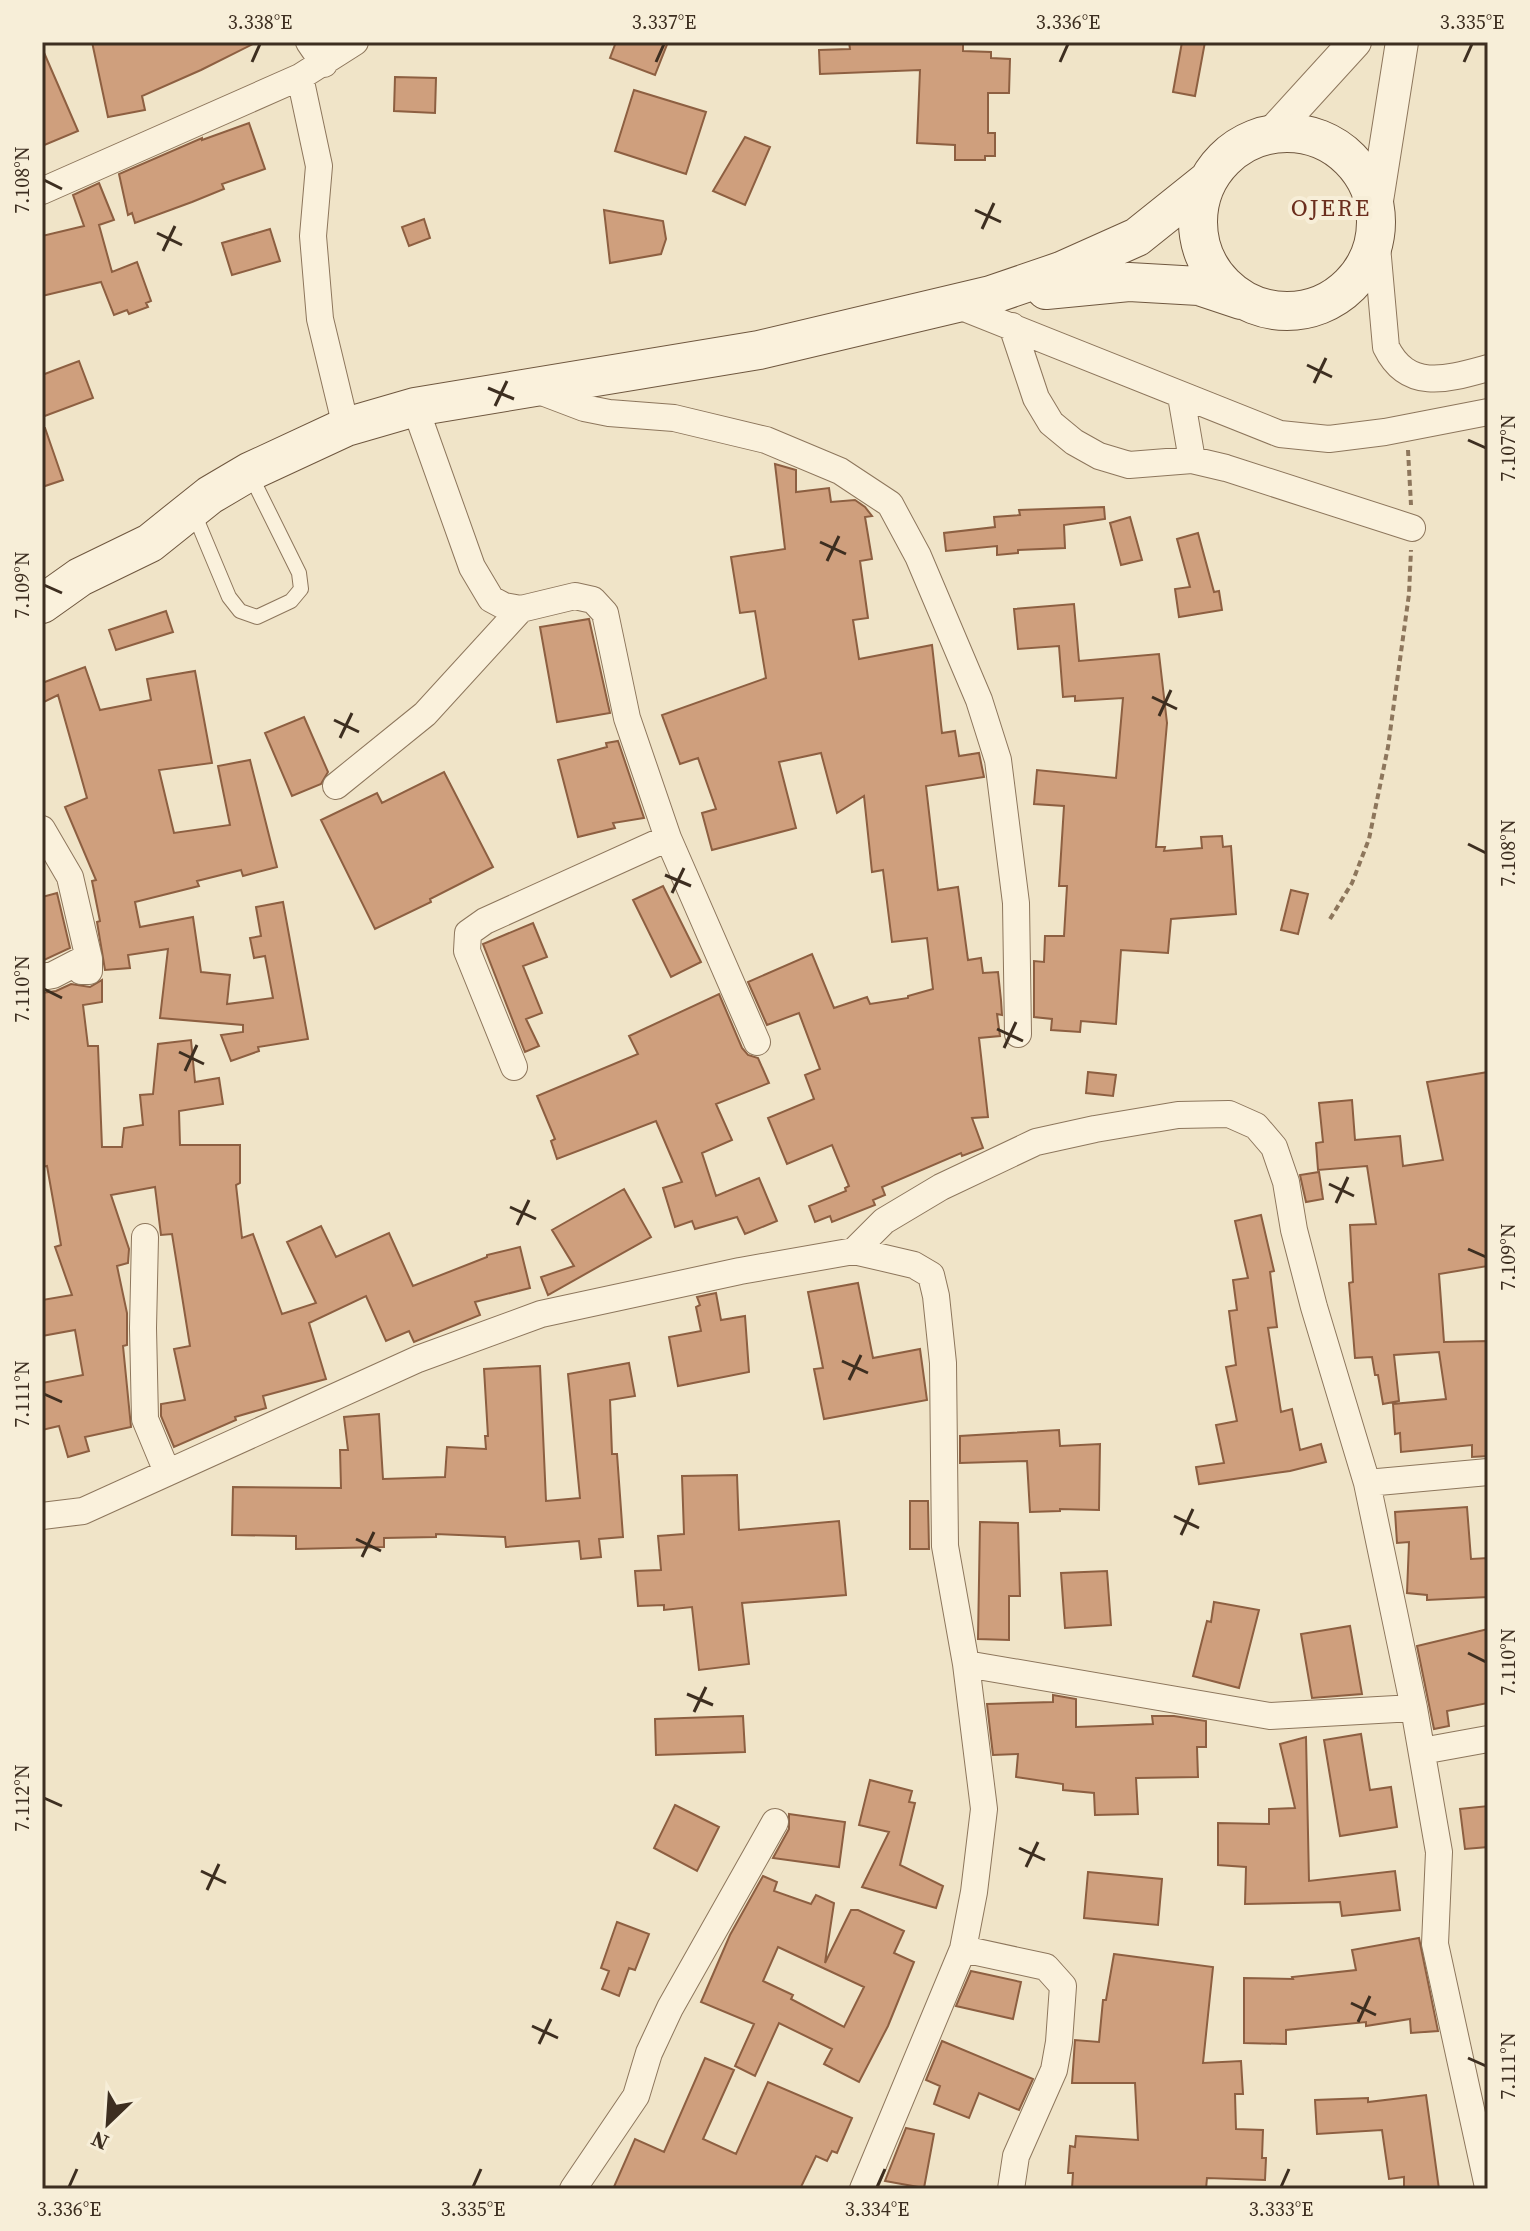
<svg xmlns="http://www.w3.org/2000/svg" width="1530" height="2231" viewBox="0 0 1530 2231" font-family="'Source Serif 4',serif">
  <style>
    .building { fill: #cf9f7d; stroke: #8d5f41; stroke-width: 2; fill-rule: evenodd }
    .lines { fill: none; stroke-linecap: round; stroke-linejoin: round }
    .service-casing { stroke: #8d765c; stroke-width: 16 }
    .minor-casing { stroke: #8d765c; stroke-width: 28 }
    .tertiary-casing { stroke: #8d765c; stroke-width: 34 }
    .secondary-casing { stroke: #6f573f; stroke-width: 40 }
    .path { stroke: #8d765c; stroke-width: 4; stroke-dasharray: 6 4; stroke-linecap: butt }
    .service { stroke: #faf1dc; stroke-width: 14 }
    .minor { stroke: #faf1dc; stroke-width: 26 }
    .tertiary { stroke: #faf1dc; stroke-width: 32 }
    .secondary { stroke: #faf1dc; stroke-width: 38 }
    .ticks { fill: none; stroke: #3d2e20; stroke-width: 3 }
    .labels { text-anchor: middle; dominant-baseline: central; stroke-width: 8; stroke-linejoin: round; paint-order: stroke }
    .quarter-label { font-size: 24px; letter-spacing: 2px; fill: #6b2e1e; stroke: #f7eed8 }
    .neatline { fill: none; stroke: #3d2e20; stroke-width: 3 }
    .ticks-label { font-size: 20px; text-anchor: middle; fill: #3d2e20 }
  </style>
  <rect width="100%" height="100%" fill="#f0e4c8"/>
  <path class="building" d="M 92,42 L 257,42 L 201,70 L 142,96 L 145,110 L 108,117 Z
    M 616,42 L 668,42 L 655,75 L 610,58 Z
    M 849,42 L 963,42 L 963,51 L 991,52 L 991,58 L 1010,59 L 1009,93 L 988,93 L 988,133 L 995,133 L 995,156 L 985,156 L 985,160 L 955,160 L 955,145 L 917,143 L 920,70 L 820,74 L 819,50 L 850,49 Z
    M 1182,42 L 1205,42 L 1195,96 L 1173,92 Z
    M 42,48 L 78,131 L 42,146 Z
    M 395,77 L 436,78 L 435,113 L 394,111 Z
    M 634,90 L 706,112 L 686,174 L 615,151 Z
    M 249,123 L 265,169 L 222,184 L 224,189 L 192,202 L 135,223 L 132,213 L 128,215 L 119,174 L 202,138 L 202,140 Z
    M 745,137 L 770,147 L 745,205 L 713,191 Z
    M 99,183 L 114,220 L 99,225 L 112,272 L 137,262 L 151,301 L 146,303 L 148,307 L 129,314 L 127,310 L 114,315 L 101,282 L 42,296 L 42,236 L 84,226 L 73,195 Z
    M 604,210 L 663,221 L 666,239 L 661,254 L 610,263 Z
    M 424,219 L 430,238 L 409,246 L 402,227 Z
    M 270,229 L 280,261 L 232,275 L 222,243 Z
    M 79,361 L 93,398 L 42,417 L 42,375 Z
    M 42,428 L 45,428 L 63,480 L 42,487 Z
    M 775,464 L 796,470 L 796,492 L 829,488 L 831,502 L 855,500 L 865,507 L 872,516 L 865,517 L 872,559 L 860,561 L 868,618 L 853,620 L 859,659 L 932,645 L 942,733 L 955,731 L 959,756 L 979,753 L 984,777 L 926,786 L 938,890 L 958,887 L 968,960 L 981,958 L 983,973 L 998,972 L 1001,1000 L 1002,1015 L 997,1014 L 1000,1036 L 979,1038 L 988,1117 L 972,1118 L 983,1148 L 962,1156 L 961,1153 L 882,1187 L 885,1195 L 873,1200 L 875,1205 L 832,1222 L 830,1216 L 815,1222 L 809,1206 L 846,1191 L 845,1188 L 849,1186 L 832,1145 L 787,1164 L 768,1118 L 814,1099 L 805,1075 L 820,1069 L 799,1013 L 767,1025 L 748,982 L 812,954 L 834,1008 L 867,997 L 870,1004 L 908,998 L 908,996 L 933,989 L 927,938 L 892,942 L 883,870 L 872,872 L 864,796 L 837,813 L 821,753 L 779,762 L 796,828 L 712,850 L 702,813 L 716,809 L 698,758 L 680,764 L 662,715 L 766,678 L 755,611 L 740,613 L 731,557 L 785,549 Z
    M 1104,507 L 1105,519 L 1064,525 L 1065,548 L 1018,550 L 1018,553 L 997,555 L 997,546 L 946,551 L 944,533 L 995,527 L 994,517 L 1020,515 L 1019,510 Z
    M 1130,517 L 1142,560 L 1121,565 L 1110,523 Z
    M 1198,533 L 1214,592 L 1219,591 L 1222,610 L 1179,617 L 1175,589 L 1190,587 L 1177,539 Z
    M 1074,604 L 1079,661 L 1159,654 L 1167,723 L 1156,847 L 1165,847 L 1164,851 L 1202,848 L 1201,837 L 1222,836 L 1223,847 L 1231,846 L 1236,914 L 1171,919 L 1168,953 L 1121,950 L 1116,1024 L 1081,1021 L 1080,1032 L 1051,1030 L 1052,1019 L 1034,1017 L 1034,961 L 1044,962 L 1045,936 L 1064,936 L 1067,886 L 1059,886 L 1064,806 L 1034,804 L 1037,770 L 1116,778 L 1123,698 L 1075,701 L 1075,696 L 1063,697 L 1059,646 L 1018,649 L 1014,609 Z
    M 166,611 L 173,632 L 116,650 L 109,630 Z
    M 589,619 L 610,713 L 557,722 L 540,627 Z
    M 85,667 L 100,710 L 151,700 L 147,679 L 195,671 L 212,763 L 159,770 L 174,833 L 230,825 L 218,766 L 250,760 L 277,867 L 243,876 L 241,870 L 197,881 L 199,886 L 135,902 L 140,927 L 193,917 L 201,972 L 230,975 L 227,1004 L 273,998 L 265,956 L 254,958 L 250,938 L 261,936 L 256,907 L 283,902 L 308,1039 L 258,1047 L 259,1051 L 231,1061 L 221,1035 L 243,1032 L 243,1025 L 160,1018 L 168,949 L 128,955 L 130,968 L 105,970 L 97,922 L 100,921 L 92,881 L 96,880 L 65,807 L 87,798 L 58,695 L 42,703 L 42,683 Z
    M 304,717 L 328,772 L 321,784 L 292,796 L 265,733 Z
    M 618,741 L 644,818 L 613,823 L 615,828 L 578,837 L 558,760 L 607,747 L 606,743 Z
    M 444,772 L 493,867 L 430,899 L 431,902 L 375,929 L 321,820 L 377,793 L 382,803 Z
    M 663,886 L 701,962 L 671,977 L 633,900 Z
    M 1291,890 L 1308,894 L 1298,934 L 1281,930 Z
    M 57,893 L 70,948 L 42,961 L 42,897 Z
    M 533,923 L 547,957 L 523,966 L 542,1013 L 526,1019 L 539,1046 L 525,1052 L 483,944 Z
    M 102,980 L 102,1002 L 83,1005 L 88,1046 L 98,1046 L 102,1147 L 122,1147 L 124,1128 L 143,1125 L 140,1095 L 153,1094 L 158,1044 L 191,1040 L 195,1082 L 219,1078 L 223,1104 L 179,1111 L 180,1145 L 240,1145 L 240,1183 L 236,1185 L 242,1238 L 253,1234 L 282,1314 L 316,1303 L 287,1242 L 321,1226 L 336,1257 L 389,1233 L 413,1286 L 487,1257 L 487,1255 L 520,1247 L 530,1288 L 475,1302 L 480,1315 L 414,1342 L 409,1331 L 386,1341 L 366,1296 L 309,1323 L 326,1379 L 263,1396 L 266,1408 L 235,1417 L 236,1420 L 174,1447 L 161,1416 L 161,1404 L 185,1400 L 174,1349 L 190,1346 L 172,1234 L 161,1235 L 155,1187 L 111,1195 L 129,1249 L 128,1263 L 117,1266 L 127,1313 L 127,1345 L 123,1346 L 131,1427 L 85,1437 L 89,1451 L 68,1457 L 59,1426 L 42,1430 L 42,1383 L 83,1375 L 75,1330 L 42,1336 L 42,1300 L 72,1295 L 55,1247 L 61,1245 L 47,1166 L 42,1167 L 42,993 L 56,991 L 71,984 L 90,987 Z
    M 719,994 L 742,1048 L 748,1055 L 758,1058 L 769,1083 L 716,1104 L 732,1140 L 702,1153 L 716,1196 L 759,1178 L 777,1221 L 745,1234 L 737,1217 L 695,1229 L 692,1221 L 675,1227 L 663,1188 L 682,1182 L 656,1121 L 557,1159 L 551,1141 L 555,1139 L 537,1096 L 638,1054 L 629,1036 Z
    M 1088,1072 L 1116,1075 L 1113,1096 L 1086,1093 Z
    M 1488,1072 L 1488,1266 L 1439,1274 L 1444,1342 L 1488,1341 L 1488,1456 L 1472,1457 L 1472,1445 L 1401,1452 L 1400,1433 L 1395,1434 L 1393,1404 L 1446,1399 L 1439,1352 L 1394,1355 L 1399,1401 L 1383,1404 L 1378,1375 L 1375,1375 L 1372,1357 L 1355,1358 L 1349,1283 L 1353,1282 L 1350,1225 L 1376,1224 L 1367,1166 L 1318,1170 L 1316,1143 L 1323,1142 L 1319,1103 L 1352,1100 L 1355,1140 L 1400,1136 L 1403,1166 L 1443,1160 L 1427,1082 Z
    M 1319,1172 L 1323,1199 L 1306,1202 L 1300,1175 Z
    M 624,1189 L 651,1237 L 548,1295 L 541,1277 L 574,1266 L 552,1230 Z
    M 1261,1215 L 1274,1271 L 1270,1272 L 1277,1327 L 1268,1328 L 1281,1412 L 1292,1409 L 1300,1450 L 1321,1444 L 1326,1462 L 1290,1471 L 1199,1484 L 1196,1467 L 1224,1463 L 1216,1425 L 1237,1421 L 1226,1367 L 1236,1365 L 1229,1311 L 1237,1310 L 1233,1280 L 1248,1278 L 1235,1221 Z
    M 858,1283 L 873,1358 L 920,1349 L 927,1400 L 824,1419 L 814,1369 L 823,1368 L 808,1292 Z
    M 716,1293 L 721,1320 L 745,1316 L 749,1372 L 678,1386 L 669,1337 L 701,1331 L 696,1307 L 700,1305 L 697,1297 Z
    M 629,1363 L 635,1396 L 610,1400 L 612,1454 L 617,1454 L 623,1537 L 599,1539 L 601,1557 L 581,1559 L 579,1541 L 506,1547 L 505,1537 L 436,1534 L 436,1537 L 384,1538 L 384,1547 L 296,1549 L 296,1536 L 232,1535 L 233,1487 L 341,1488 L 340,1450 L 348,1450 L 344,1417 L 379,1414 L 383,1479 L 445,1477 L 447,1447 L 486,1449 L 485,1436 L 488,1436 L 484,1369 L 540,1366 L 546,1501 L 580,1498 L 568,1374 Z
    M 1059,1430 L 1060,1446 L 1100,1444 L 1099,1510 L 1060,1509 L 1060,1511 L 1030,1512 L 1027,1461 L 960,1463 L 960,1436 Z
    M 737,1475 L 739,1530 L 839,1521 L 846,1595 L 742,1603 L 749,1664 L 699,1670 L 692,1607 L 664,1610 L 664,1605 L 638,1606 L 635,1571 L 661,1570 L 658,1536 L 684,1534 L 682,1476 Z
    M 910,1501 L 928,1501 L 929,1549 L 910,1549 Z
    M 1467,1507 L 1471,1559 L 1488,1558 L 1488,1597 L 1427,1600 L 1427,1595 L 1407,1593 L 1409,1542 L 1397,1543 L 1395,1512 Z
    M 980,1522 L 1018,1523 L 1020,1596 L 1009,1596 L 1009,1640 L 978,1639 Z
    M 1107,1571 L 1111,1625 L 1065,1628 L 1061,1573 Z
    M 1214,1602 L 1259,1610 L 1239,1688 L 1193,1676 L 1207,1621 L 1211,1622 Z
    M 1350,1626 L 1362,1694 L 1312,1698 L 1301,1634 Z
    M 1488,1629 L 1488,1703 L 1447,1711 L 1449,1726 L 1434,1729 L 1417,1646 Z
    M 1053,1695 L 1076,1699 L 1076,1727 L 1153,1724 L 1152,1716 L 1174,1716 L 1206,1721 L 1206,1747 L 1197,1747 L 1198,1777 L 1136,1778 L 1138,1814 L 1095,1815 L 1094,1793 L 1063,1790 L 1063,1784 L 1016,1777 L 1018,1754 L 993,1755 L 987,1704 L 1053,1702 Z
    M 743,1716 L 745,1752 L 656,1755 L 655,1719 Z
    M 1361,1734 L 1370,1790 L 1391,1787 L 1397,1827 L 1340,1836 L 1324,1740 Z
    M 1306,1737 L 1309,1881 L 1395,1871 L 1400,1910 L 1342,1916 L 1340,1902 L 1245,1904 L 1246,1867 L 1218,1865 L 1218,1823 L 1269,1824 L 1269,1809 L 1295,1808 L 1280,1744 Z
    M 870,1780 L 912,1791 L 909,1802 L 915,1803 L 900,1865 L 943,1886 L 936,1908 L 862,1887 L 889,1832 L 859,1825 Z
    M 675,1805 L 719,1827 L 697,1871 L 654,1848 Z
    M 1488,1806 L 1488,1847 L 1465,1849 L 1460,1809 Z
    M 789,1814 L 845,1822 L 839,1867 L 773,1858 L 789,1829 Z
    M 1088,1872 L 1162,1879 L 1158,1925 L 1084,1918 Z
    M 763,1876 L 777,1882 L 774,1891 L 811,1904 L 816,1895 L 834,1903 L 825,1963 L 851,1910 L 858,1910 L 904,1931 L 894,1953 L 914,1962 L 888,2026 L 859,2082 L 824,2064 L 832,2049 L 779,2023 L 755,2076 L 735,2066 L 754,2024 L 701,2002 L 730,1935 ZM 778,1947 L 864,1987 L 844,2027 L 791,1999 L 793,1995 L 763,1981 Z
    M 617,1922 L 649,1934 L 635,1970 L 629,1968 L 619,1996 L 602,1989 L 609,1971 L 601,1968 Z
    M 1419,1938 L 1438,2031 L 1411,2033 L 1410,2019 L 1366,2026 L 1366,2022 L 1286,2030 L 1286,2044 L 1244,2043 L 1244,1978 L 1293,1979 L 1292,1977 L 1356,1970 L 1352,1950 Z
    M 1114,1954 L 1213,1967 L 1203,2063 L 1241,2061 L 1243,2094 L 1235,2094 L 1236,2129 L 1263,2130 L 1262,2158 L 1266,2158 L 1265,2180 L 1207,2178 L 1206,2189 L 1072,2189 L 1073,2173 L 1068,2173 L 1070,2146 L 1075,2147 L 1076,2136 L 1138,2140 L 1135,2083 L 1072,2083 L 1075,2040 L 1099,2042 L 1103,2000 L 1106,2000 Z
    M 971,1971 L 1021,1982 L 1013,2019 L 956,2006 Z
    M 942,2041 L 1033,2079 L 1019,2110 L 979,2093 L 969,2118 L 934,2104 L 940,2086 L 926,2080 Z
    M 705,2058 L 734,2070 L 703,2139 L 736,2154 L 768,2082 L 852,2118 L 837,2153 L 832,2151 L 827,2161 L 816,2156 L 800,2189 L 613,2189 L 635,2139 L 664,2152 Z
    M 1426,2095 L 1439,2189 L 1404,2189 L 1404,2177 L 1389,2179 L 1382,2130 L 1317,2134 L 1315,2100 L 1368,2098 L 1368,2102 Z
    M 906,2128 L 934,2134 L 924,2188 L 885,2181 Z"/>
  <g class="lines">
    <defs>
      <path id="service" d="M 193,511 L 229,597 L 240,611 L 257,617 L 291,601 L 301,589 L 299,573 L 249,472"/>
      <path id="minor" d="M 309,42 L 324,64
        M 300,77 L 319,166 L 313,236 L 320,319 L 346,427
        M 42,191 L 300,77 L 355,42
        M 1376,235 L 1386,347 C 1408,392 1448,379 1488,368
        M 954,304 L 1280,434 L 1329,439 L 1385,432 L 1488,412
        M 1012,326 L 1036,398 L 1051,423 L 1074,442 L 1099,456 L 1129,465 L 1192,460 L 1226,468 L 1412,528
        M 534,389 L 584,408 L 609,413 L 674,418 L 766,440 L 840,471 L 890,504 L 918,556 L 979,700 L 998,760 L 1016,903 L 1018,1034
        M 1181,396 L 1192,460
        M 415,407 L 472,567 L 491,599 L 504,606 L 521,609 L 575,596 L 593,600 L 605,613 L 627,718 L 668,838 L 757,1042
        M 336,786 L 425,714 L 521,609
        M 42,829 L 70,877 L 89,959 L 89,971 L 81,971 L 82,960 L 53,975 L 42,977
        M 514,1067 L 467,951 L 468,933 L 485,921 L 668,838
        M 145,1237 L 143,1328 L 145,1419 L 167,1472
        M 854,1251 L 884,1221 L 941,1187 L 1036,1142 L 1095,1129 L 1178,1115 L 1229,1114 L 1256,1126 L 1274,1147 L 1286,1182 L 1294,1230 L 1314,1307 L 1367,1483 L 1414,1708 L 1439,1852 L 1435,1944 L 1488,2187
        M 1367,1483 L 1488,1472
        M 42,1516 L 83,1511 L 418,1359 L 541,1314 L 740,1271 L 854,1251 L 914,1265 L 931,1275 L 936,1296 L 943,1363 L 945,1546 L 966,1664 L 984,1809 L 974,1892 L 963,1949 L 863,2189
        M 966,1664 L 1270,1716 L 1414,1708
        M 1422,1751 L 1488,1739
        M 963,1949 L 1046,1967 L 1063,1986 L 1059,2042 L 1054,2070 L 1016,2156 L 1011,2189
        M 573,2189 L 636,2096 L 649,2053 L 670,2008 L 775,1822"/>
      <path id="tertiary" d="M 1272,133 L 1355,42
        M 1376,207 L 1402,42"/>
      <path id="secondary" d="M1198 222a89 89 0 1 1 178 0a89 89 0 1 1-178 0Z
        M 1046,290 L 1129,282 L 1199,286 L 1241,300
        M 42,604 L 80,577 L 150,543 L 210,495 L 249,472 L 346,427 L 415,407 L 759,350 L 991,295 L 1061,271 L 1137,237 L 1207,181"/>
    </defs>
    <use href="#service" class="service-casing"/>
    <use href="#minor" class="minor-casing"/>
    <use href="#tertiary" class="tertiary-casing"/>
    <use href="#secondary" class="secondary-casing"/>
    <path class="path" d="M 1408,450 L 1411,505
      M 1330,919 L 1352,883 L 1369,839 L 1388,747 L 1409,594 L 1411,550"/>
    <use href="#service" class="service"/>
    <use href="#minor" class="minor"/>
    <use href="#tertiary" class="tertiary"/>
    <use href="#secondary" class="secondary"/>
  </g>
  <path class="ticks" d="M 252,62 L 260,44M 656,62 L 664,44M 1060,62 L 1068,44M 1464,62 L 1472,44M 44,180 L 62,189M 975,210 L 1001,222M 982,229 L 994,203M 157,233 L 182,245M 163,251 L 175,226M 1307,365 L 1332,377M 1314,383 L 1326,358M 488,388 L 514,399M 495,406 L 507,381M 1468,440 L 1486,448M 820,542 L 846,554M 827,561 L 839,536M 44,585 L 62,593M 1152,697 L 1177,709M 1159,716 L 1171,690M 334,720 L 359,732M 340,738 L 352,713M 1468,844 L 1486,853M 665,875 L 691,886M 672,893 L 684,868M 44,989 L 62,998M 997,1029 L 1023,1041M 1004,1048 L 1016,1022M 179,1052 L 204,1064M 185,1071 L 197,1045M 1329,1184 L 1354,1196M 1336,1203 L 1348,1177M 510,1207 L 536,1219M 517,1225 L 529,1200M 1468,1249 L 1486,1257M 842,1361 L 868,1373M 849,1380 L 861,1355M 44,1394 L 62,1402M 1174,1516 L 1199,1528M 1181,1535 L 1193,1509M 356,1539 L 381,1551M 362,1557 L 374,1532M 1468,1653 L 1486,1662M 687,1694 L 713,1705M 694,1712 L 706,1687M 44,1798 L 62,1806M 1019,1848 L 1045,1860M 1026,1867 L 1038,1842M 201,1871 L 226,1883M 207,1890 L 219,1864M 1351,2003 L 1376,2015M 1358,2022 L 1370,1996M 532,2026 L 558,2038M 539,2044 L 551,2019M 1468,2058 L 1486,2066M 69,2187 L 77,2169M 473,2187 L 481,2169M 877,2187 L 885,2169M 1281,2187 L 1289,2169"/>
  <g class="labels">
    <g class="quarter-label">
      <text x="1331" y="207">OJERE</text>
    </g>
  </g>
  <rect width="1530" height="2231" fill="none" stroke="#f7eed8" stroke-width="88"/>
  <g transform="translate(108 2123) rotate(205)" stroke="#f7eed8" stroke-width="6" paint-order="stroke">
  <path d="M0-6L14 30L0 20L-14 30Z" fill="#3d2e20"/>
  <text y="-12" font-size="22" font-weight="bold" text-anchor="middle" fill="#3d2e20">N</text>
  </g>
  <rect x="44" y="44" width="1442" height="2143" class="neatline"/>
  <g class="ticks-label">
    <text x="260" y="29">3.338°E</text>
    <text x="664" y="29">3.337°E</text>
    <text x="1068" y="29">3.336°E</text>
    <text x="1472" y="29">3.335°E</text>
    <text transform="translate(22 180) rotate(-90)" y="7">7.108°N</text>
    <text transform="translate(1508 448) rotate(-90)" y="7">7.107°N</text>
    <text transform="translate(22 585) rotate(-90)" y="7">7.109°N</text>
    <text transform="translate(1508 853) rotate(-90)" y="7">7.108°N</text>
    <text transform="translate(22 989) rotate(-90)" y="7">7.110°N</text>
    <text transform="translate(1508 1257) rotate(-90)" y="7">7.109°N</text>
    <text transform="translate(22 1394) rotate(-90)" y="7">7.111°N</text>
    <text transform="translate(1508 1662) rotate(-90)" y="7">7.110°N</text>
    <text transform="translate(22 1798) rotate(-90)" y="7">7.112°N</text>
    <text transform="translate(1508 2066) rotate(-90)" y="7">7.111°N</text>
    <text x="69" y="2216">3.336°E</text>
    <text x="473" y="2216">3.335°E</text>
    <text x="877" y="2216">3.334°E</text>
    <text x="1281" y="2216">3.333°E</text>
  </g>
</svg>
